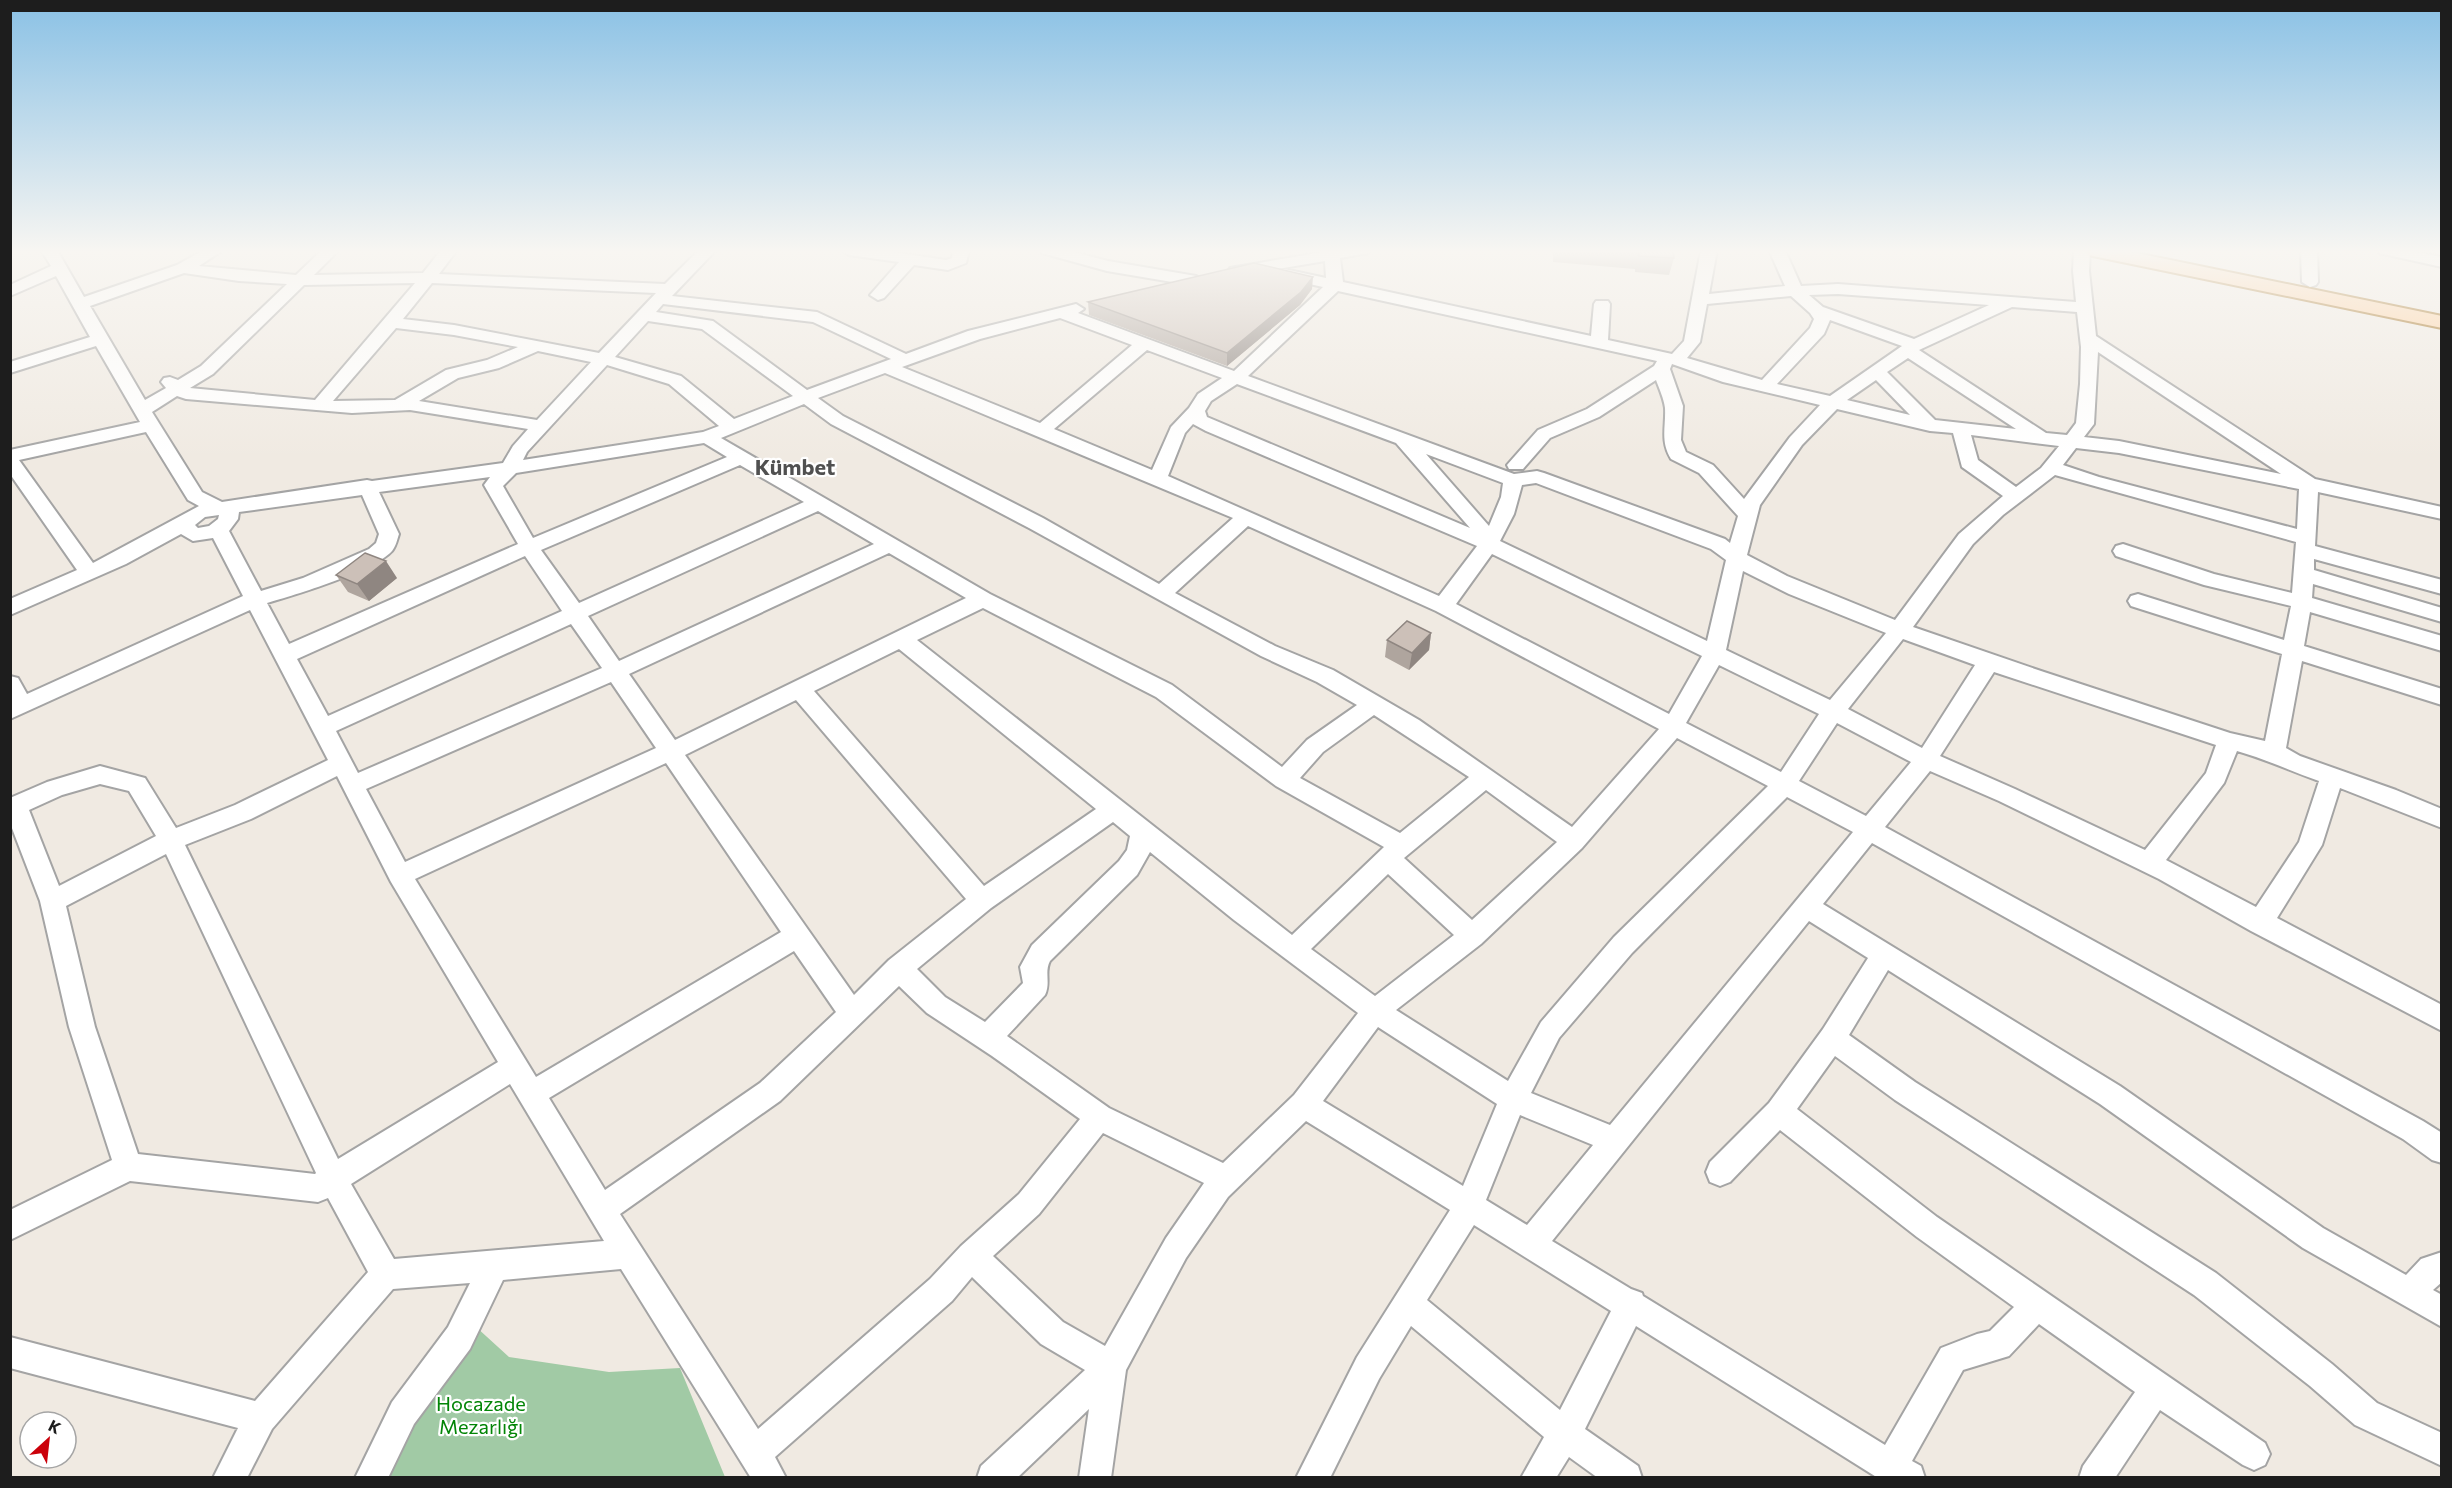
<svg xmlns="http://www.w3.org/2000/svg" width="2452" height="1488" viewBox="0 0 2452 1488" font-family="Commissioner,sans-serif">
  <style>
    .cemetery { fill: #a1caa5 }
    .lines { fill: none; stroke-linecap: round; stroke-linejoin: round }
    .minor-casing { stroke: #a4a4a4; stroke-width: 4 }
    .major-casing { stroke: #975d00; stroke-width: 4 }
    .minor { fill: #fff; fill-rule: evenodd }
    .major { fill: #ffcd98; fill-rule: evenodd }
    .wall { fill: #afa59e }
    .shaded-wall { fill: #8f8681 }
    .building { fill: #ccc0b8; stroke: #8f8681; stroke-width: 1.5 }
    .labels { text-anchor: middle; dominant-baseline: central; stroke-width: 4.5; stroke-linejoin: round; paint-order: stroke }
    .near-park-label { font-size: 20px; fill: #028506; stroke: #fff }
    .district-label { font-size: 22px; font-weight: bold; fill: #505050; stroke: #fff }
  </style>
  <rect width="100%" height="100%" fill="#f0eae2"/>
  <path class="cemetery" d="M 475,1326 L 509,1357 L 609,1372 L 680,1368 L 725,1477 L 372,1478 Z"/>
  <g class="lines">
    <defs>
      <path id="minor" d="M 41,250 L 57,250 L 84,297 L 177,265 L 204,250 L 223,250 L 199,266 L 296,275 L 322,250 L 339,250 L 314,275 L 423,273 L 441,250 L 457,250 L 439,274 L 665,284 L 699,250 L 716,250 L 672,296 L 817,312 L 906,354 L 968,331 L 1076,304 L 1084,309 L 1078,313 L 1234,371 L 1323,287 L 1278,277 L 1276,274 L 1278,271 L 1284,269 L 1326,278 L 1325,261 L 1236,276 L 1230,274 L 1228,271 L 1230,268 L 1334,250 L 1370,250 L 1368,253 L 1340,258 L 1343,282 L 1591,336 L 1594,304 L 1596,301 L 1608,301 L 1610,304 L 1608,340 L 1672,354 L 1684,341 L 1701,250 L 1717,250 L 1709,294 L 1785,286 L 1769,250 L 1785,250 L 1801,286 L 1838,284 L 2076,302 L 2073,271 L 2074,250 L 2090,250 L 2089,271 L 2096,336 L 2315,479 L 2442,507 L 2442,519 L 2318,492 L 2315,546 L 2442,580 L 2442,594 L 2314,559 L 2314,570 L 2442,608 L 2442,622 L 2313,584 L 2312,598 L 2442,636 L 2442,651 L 2310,612 L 2304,646 L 2442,689 L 2442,705 L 2302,661 L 2286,748 L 2300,756 L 2396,790 L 2442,809 L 2442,828 L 2340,788 L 2322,845 L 2277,918 L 2442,1005 L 2442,1031 L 2251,931 L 2159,879 L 1999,801 L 1930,771 L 1885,827 L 2423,1121 L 2442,1133 L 2442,1163 L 2432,1160 L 2403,1139 L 1872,843 L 1823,904 L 2120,1086 L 2323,1228 L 2406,1275 L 2421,1259 L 2442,1252 L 2442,1282 L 2433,1290 L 2442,1295 L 2442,1327 L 2303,1248 L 2100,1104 L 1888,970 L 1849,1035 L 1915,1082 L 2216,1273 L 2332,1364 L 2377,1403 L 2442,1433 L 2442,1466 L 2355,1425 L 2310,1386 L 2194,1295 L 1895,1100 L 1835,1056 L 1797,1109 L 1937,1217 L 2265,1443 L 2270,1454 L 2265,1465 L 2254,1470 L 2243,1465 L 2160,1410 L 2115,1478 L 2079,1478 L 2083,1466 L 2135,1392 L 2039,1324 L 2009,1356 L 1963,1370 L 1912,1461 L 1921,1466 L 1925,1478 L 1878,1478 L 1636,1326 L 1585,1429 L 1638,1466 L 1642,1478 L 1598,1478 L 1569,1457 L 1556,1478 L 1521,1478 L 1544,1437 L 1411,1326 L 1379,1379 L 1330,1478 L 1296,1478 L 1357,1357 L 1450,1210 L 1306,1121 L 1228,1197 L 1186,1258 L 1126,1370 L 1111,1478 L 1079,1478 L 1089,1409 L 1017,1478 L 977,1478 L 981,1466 L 1085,1370 L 1041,1344 L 972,1277 L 952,1301 L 775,1457 L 786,1478 L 751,1478 L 621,1269 L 503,1280 L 470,1349 L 414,1424 L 388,1478 L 355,1478 L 392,1402 L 448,1327 L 470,1283 L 393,1289 L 272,1429 L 247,1478 L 213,1478 L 238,1428 L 10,1368 L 10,1337 L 255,1401 L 368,1272 L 328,1198 L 318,1202 L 130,1181 L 10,1240 L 10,1210 L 112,1160 L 69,1027 L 40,901 L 10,823 L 10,798 L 47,782 L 100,766 L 145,778 L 176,828 L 235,805 L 328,760 L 250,610 L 10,719 L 10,676 L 18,678 L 27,694 L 243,596 L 213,538 L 193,541 L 181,534 L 126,564 L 10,615 L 10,599 L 77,570 L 10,474 L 10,450 L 140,422 L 96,346 L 10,373 L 10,362 L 90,337 L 56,276 L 10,296 L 10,285 L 51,266 ZM 184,273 L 239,281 L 287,284 L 201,366 L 178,380 L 170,377 L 164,378 L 161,382 L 166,388 L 145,400 L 90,306 ZM 415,283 L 315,400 L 190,388 L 213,374 L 304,285 ZM 432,283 L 656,293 L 599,353 L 454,325 L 403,319 ZM 1338,291 L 1657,361 L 1654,366 L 1587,409 L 1538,430 L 1507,465 L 1509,469 L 1523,469 L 1550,438 L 1599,417 L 1656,380 C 1659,388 1664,399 1665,408 C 1666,427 1660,441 1671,459 L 1699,473 L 1738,516 L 1730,543 L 1725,539 L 1544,473 L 1537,471 L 1514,474 L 1248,376 ZM 1838,294 L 1989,305 L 1914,339 L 1823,307 L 1809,295 ZM 1791,296 L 1810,313 L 1814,319 L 1810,328 L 1762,380 L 1687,358 L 1700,342 L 1707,304 ZM 663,304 L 813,322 L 891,359 L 807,390 L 713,321 L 656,312 ZM 2012,307 L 2077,312 L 2081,347 L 2080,384 L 2076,423 L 2067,435 L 2046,433 L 1919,350 ZM 1060,318 L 1132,345 L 1040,423 L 902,367 L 980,339 ZM 1830,320 L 1902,346 L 1830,396 L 1777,384 L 1824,334 ZM 648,321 L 702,329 L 793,396 L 734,419 L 681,376 L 615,357 ZM 396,328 L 454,335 L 518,347 L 487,360 L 446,370 L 395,400 L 333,401 ZM 1147,350 L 1222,378 L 1198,394 L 1189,408 L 1171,427 L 1152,470 L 1054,429 ZM 538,351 L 591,362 L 537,420 L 419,401 L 458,378 L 499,368 ZM 2098,352 L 2281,474 L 2119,441 L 2084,437 L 2094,424 ZM 1908,358 L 2016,429 L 1935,420 L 1887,372 ZM 1672,364 L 1723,382 L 1820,405 L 1790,437 L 1744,499 L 1713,465 L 1686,452 L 1681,440 L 1683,406 L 1670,369 ZM 607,365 L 669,384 L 719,426 L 703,432 L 523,460 L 527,452 ZM 885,373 L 1233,518 L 1159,584 L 1043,518 L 843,416 L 818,398 ZM 1876,380 L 1910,415 L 1847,400 ZM 1237,384 L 1396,443 L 1470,528 L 1207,417 L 1205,411 L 1211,401 ZM 177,396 L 186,399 L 352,413 L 410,410 L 528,429 L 513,446 L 503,463 L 372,481 L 367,480 L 222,502 L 202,492 L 152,412 ZM 804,404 L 831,424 L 1029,528 L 1261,656 L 1317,682 L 1357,705 L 1307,740 L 1282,767 L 1172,685 L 990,594 L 721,438 ZM 1837,409 L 1930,431 L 1953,433 L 1962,467 L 2003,496 L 1959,534 L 1895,620 L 1787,576 L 1747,555 L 1760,505 L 1802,445 ZM 1193,424 L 1206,431 L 1477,546 L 1439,596 L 1168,476 L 1185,433 ZM 146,432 L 188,500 L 199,506 L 93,563 L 19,460 ZM 1971,435 L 2059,446 L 2041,468 L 2016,487 L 1978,460 ZM 704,443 L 727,457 L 533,538 L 503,486 L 516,473 ZM 2076,448 L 2119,453 L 2299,489 L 2297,529 L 2099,477 L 2063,465 ZM 1426,454 L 1503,483 L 1501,497 L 1489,526 ZM 740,465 L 804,502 L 579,603 L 541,550 ZM 2055,475 L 2296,542 L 2292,593 L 2214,574 L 2123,544 L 2116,546 L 2113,551 L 2116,556 L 2204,585 L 2291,606 L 2284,640 L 2138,594 L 2131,596 L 2128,601 L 2131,606 L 2282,654 L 2265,741 L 2230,733 L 2044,672 L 1913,627 L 1973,544 L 2003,515 ZM 490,477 L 484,485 L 518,544 L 289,644 L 267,603 C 295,595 374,571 392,551 C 396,546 397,540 399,534 L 379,492 ZM 1536,483 L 1711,549 L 1726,560 L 1707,641 L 1500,541 L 1514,514 L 1522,485 ZM 362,495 L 379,534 L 376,543 L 369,549 L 303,578 L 261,591 L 229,531 L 238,519 L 239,512 ZM 818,511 L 874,544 L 619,661 L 588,616 ZM 219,515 L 218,519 L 209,526 L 198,528 L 195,525 L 205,517 ZM 1248,526 L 1436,611 L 1659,729 L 1572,827 L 1419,720 L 1333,670 L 1275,646 L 1175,593 ZM 889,553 L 966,598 L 675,740 L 629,674 ZM 1492,554 L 1702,656 L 1669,714 L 1456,604 ZM 525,556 L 562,611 L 328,716 L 297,659 ZM 1743,571 L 1789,594 L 1886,633 L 1830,700 L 1726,650 ZM 983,608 L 1156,697 L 1276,786 L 1384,847 L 1292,935 L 917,640 ZM 571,624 L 602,668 L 358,773 L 336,731 ZM 1903,639 L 1975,665 L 1922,748 L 1848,709 ZM 899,649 L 1096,809 L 984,886 L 814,691 ZM 1719,665 L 1819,714 L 1781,772 L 1686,723 ZM 1994,672 L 2216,745 L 2206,773 L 2145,850 L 2015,789 L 1940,756 ZM 611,682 L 656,748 L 405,862 L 366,789 ZM 796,700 L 966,899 L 889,960 L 854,995 L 685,755 ZM 1374,715 L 1469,777 L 1400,833 L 1300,778 L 1323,752 ZM 1837,723 L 1911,762 L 1866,816 L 1799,781 ZM 1677,738 L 1768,786 L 1614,937 L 1541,1022 L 1508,1081 L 1396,1010 L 1481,944 L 1582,848 ZM 2237,751 C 2265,759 2291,771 2319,781 L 2299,842 L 2256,907 L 2166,860 L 2224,783 ZM 666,763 L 781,932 L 536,1077 L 415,879 ZM 337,776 L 391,882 L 498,1062 L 338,1159 L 185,845 L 251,819 ZM 100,784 L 129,791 L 156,836 L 59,886 L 29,810 L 62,795 ZM 1486,790 L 1557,842 L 1472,920 L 1404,858 ZM 1787,797 L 1853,832 L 1610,1125 L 1531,1093 L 1559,1038 L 1632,953 ZM 1113,822 L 1130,836 L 1127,850 L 1119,861 L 1032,945 L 1020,967 L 1023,983 L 985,1022 L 945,997 L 917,969 L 991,908 ZM 1150,852 L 1234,920 L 1358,1013 L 1294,1095 L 1223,1163 L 1109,1108 L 1007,1036 L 1045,995 C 1051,983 1044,972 1050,961 L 1137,875 ZM 166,854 L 316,1173 L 315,1174 L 138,1154 L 95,1027 L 66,906 ZM 1388,874 L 1454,935 L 1375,996 L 1311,949 ZM 1809,921 L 1868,958 L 1823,1029 L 1769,1103 L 1710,1162 L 1706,1172 L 1710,1182 L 1720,1186 L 1730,1182 L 1780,1130 L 1917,1237 L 2014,1307 L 1990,1331 L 1977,1334 L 1941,1348 L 1885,1445 L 1643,1296 L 1642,1293 L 1631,1289 L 1552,1241 ZM 794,951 L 836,1012 L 760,1083 L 605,1190 L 549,1098 ZM 899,986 L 927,1013 L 992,1056 L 1080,1119 L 1019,1194 L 961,1246 L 930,1279 L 758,1429 L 620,1214 L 780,1101 ZM 1378,1027 L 1497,1104 L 1463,1186 L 1323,1101 ZM 510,1084 L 604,1241 L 394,1259 L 351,1184 ZM 1520,1115 L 1593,1145 L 1527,1225 L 1486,1200 ZM 1103,1133 L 1204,1183 L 1166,1238 L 1105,1346 L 1063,1322 L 993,1256 L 1039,1214 ZM 1474,1225 L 1611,1311 L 1560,1410 L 1427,1300 Z
        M 841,250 L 880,250 L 946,260 L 952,258 L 953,250 L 969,250 L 966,263 L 948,270 L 914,265 L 884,298 L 878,300 L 870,295 L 899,262 L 849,255 Z
        M 1040,250 L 1066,250 L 1108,261 L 1196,276 L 1204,281 L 1196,286 L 1107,271 L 1042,253 Z
        M 2301,250 L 2317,250 L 2318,282 L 2316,285 L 2310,287 L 2302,282 Z
        M 2377,250 L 2407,250 L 2442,257 L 2442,267 L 2379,253 Z"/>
      <path id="major" d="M 2083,250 L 2122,250 L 2442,316 L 2442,328 L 2093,256 L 2086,254 Z"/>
    </defs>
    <use href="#minor" class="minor-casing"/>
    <use href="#major" class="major-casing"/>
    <use href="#minor" class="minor"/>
    <use href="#major" class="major"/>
  </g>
  <path class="wall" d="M 1553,250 L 1673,250 L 1674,258 L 1669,275 L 1635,272 L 1635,269 L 1553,262 Z
    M 1312,289 L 1300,305 L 1227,366 L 1089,315 L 1088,302 Z
    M 336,575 L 397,578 L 369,601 L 348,592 Z
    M 1431,633 L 1429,650 L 1409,670 L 1385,657 L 1387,640 Z"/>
  <path class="shaded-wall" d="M 1313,277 L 1312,289 L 1300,305 L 1227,366 L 1227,353 Z
    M 386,561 L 397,578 L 369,601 L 357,584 Z
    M 1431,633 L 1429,650 L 1409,670 L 1412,653 Z"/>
  <path class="building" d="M 1611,250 L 1673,250 L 1674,258 L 1639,256 L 1639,252 Z
    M 1254,263 L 1313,277 L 1301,292 L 1227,353 L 1088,302 Z
    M 365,553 L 386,561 L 357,584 L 336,575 Z
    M 1407,621 L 1431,633 L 1412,653 L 1387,640 Z"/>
  <linearGradient id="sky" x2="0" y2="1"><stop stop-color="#8ac1e5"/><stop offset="0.55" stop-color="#f8f6f2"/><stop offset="1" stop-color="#f8f6f2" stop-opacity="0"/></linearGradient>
  <rect width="2452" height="458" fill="url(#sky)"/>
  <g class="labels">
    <g class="near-park-label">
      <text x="481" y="1403">Hocazade<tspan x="481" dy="23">Mezarlığı</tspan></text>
    </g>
    <g class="district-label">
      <text x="795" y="466">Kümbet</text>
    </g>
  </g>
  <rect width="2452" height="1488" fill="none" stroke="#1d1d1d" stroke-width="24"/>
  <g transform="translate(48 1440) rotate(27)"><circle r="28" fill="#ffffff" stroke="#a5a5a5" stroke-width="1.5"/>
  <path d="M0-4.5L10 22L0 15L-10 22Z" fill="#cb000a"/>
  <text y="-9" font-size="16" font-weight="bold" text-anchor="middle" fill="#1d1d1d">K</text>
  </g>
</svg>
